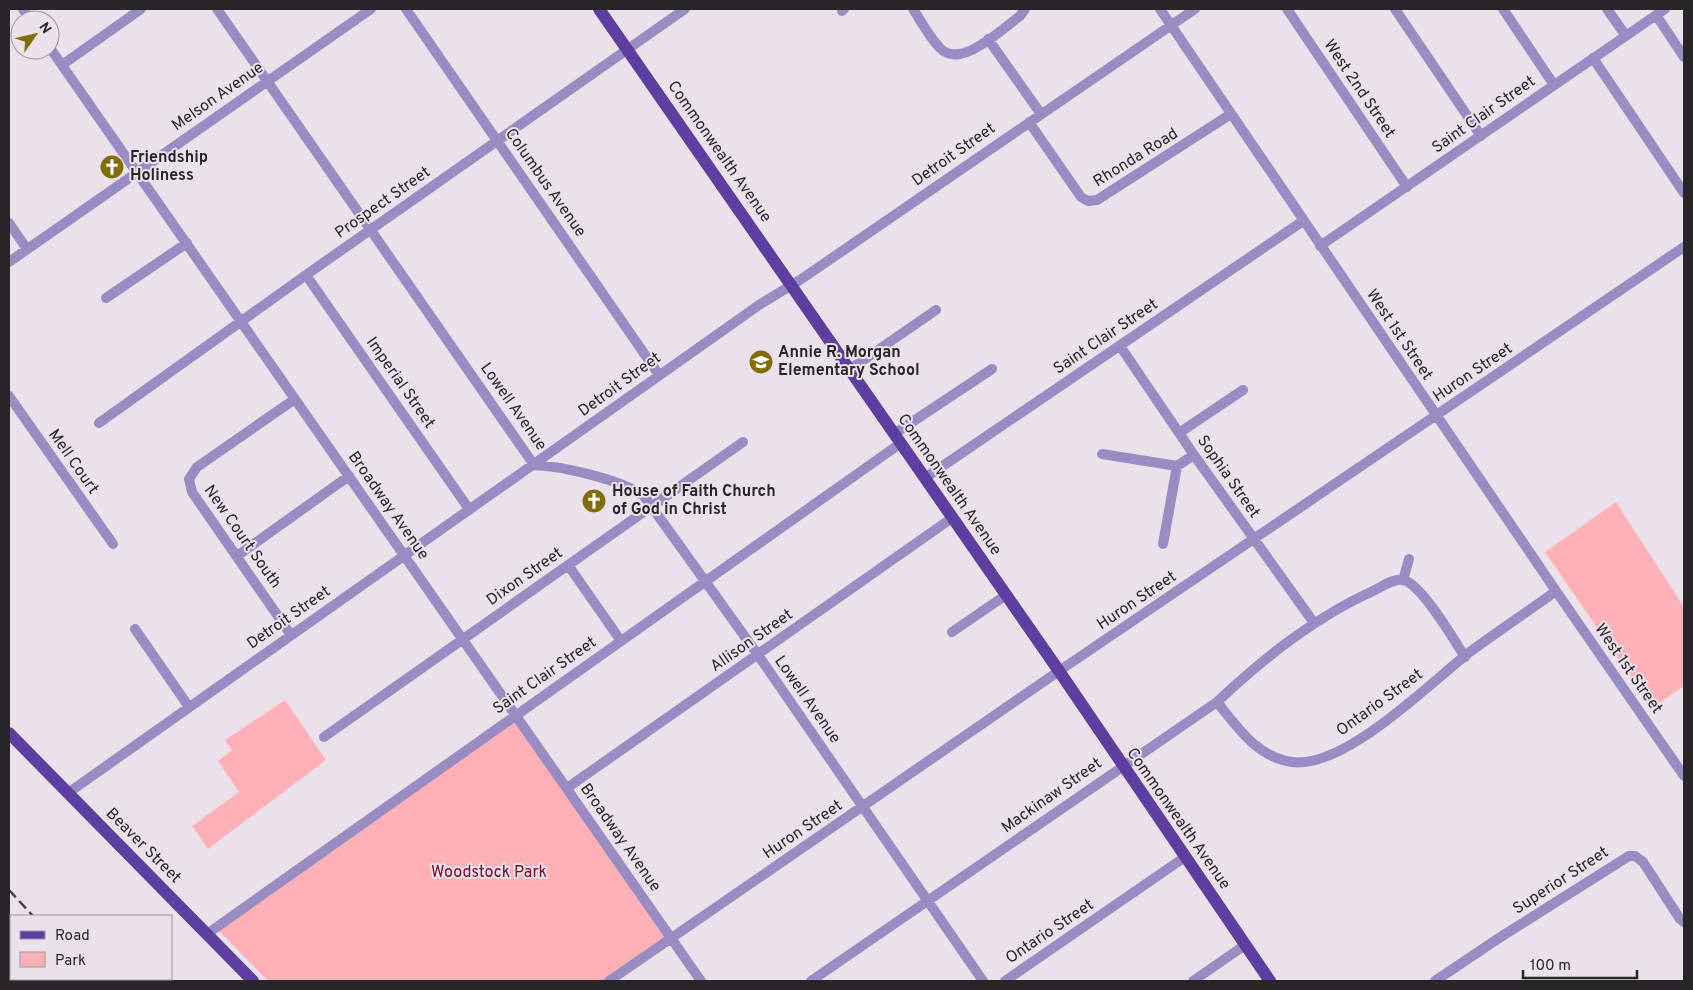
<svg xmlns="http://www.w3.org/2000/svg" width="1693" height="990" viewBox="0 0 1693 990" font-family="Overpass,sans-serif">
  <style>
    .green { fill: #feb2b7 }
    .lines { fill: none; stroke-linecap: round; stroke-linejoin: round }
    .minor { stroke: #998cc3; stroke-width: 10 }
    .major { stroke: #5e3ea0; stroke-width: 12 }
    .rail { stroke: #464246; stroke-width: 2.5; stroke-dasharray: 10 5; stroke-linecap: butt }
    .labels { text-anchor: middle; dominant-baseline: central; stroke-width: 4; stroke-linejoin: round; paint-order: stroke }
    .street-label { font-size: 16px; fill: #292629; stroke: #eae1eb }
    .poi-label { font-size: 16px; font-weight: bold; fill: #292629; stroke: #eae1eb; text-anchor: start }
    .park-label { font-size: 16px; fill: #7d0127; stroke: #eae1eb }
  </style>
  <rect width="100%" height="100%" fill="#eae1eb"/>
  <path class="green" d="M 1616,502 L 1684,607 L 1684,686 L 1652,708 L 1545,552 Z
    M 285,700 L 326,760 L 208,849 L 192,826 L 239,792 L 218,761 L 232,750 L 225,740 Z
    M 515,721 L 666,937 L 602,981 L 268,981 L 218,930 Z"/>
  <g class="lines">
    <path class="minor" d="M 23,9 L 31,20
      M 217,9 L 534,465 C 562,466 622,480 644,496 L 758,655 L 983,981
      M 406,9 L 659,375
      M 913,9 C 921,21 929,37 940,48 C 960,70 1002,29 1020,16 L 1025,9
      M 1160,9 L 1556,591 L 1684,776
      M 1287,9 L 1407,187
      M 1395,9 L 1481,136
      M 1503,9 L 1554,85
      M 1607,9 L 1626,36
      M 842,11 L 844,9
      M 1656,15 L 1684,57
      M 988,39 L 1041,114
      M 50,48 L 701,981
      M 1593,58 L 1684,193
      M 62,65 L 141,9
      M 1029,122 L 1081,197 L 1088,201 L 1097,200 L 1231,114
      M 9,223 L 27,249
      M 1320,246 L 1665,9
      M 9,262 L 371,9
      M 306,275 L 469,509
      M 106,298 L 187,243
      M 1120,346 L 1194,455 L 1314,623
      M 849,370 L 936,310
      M 9,396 L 113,544
      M 99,423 L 306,275 L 685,9
      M 1179,433 L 1243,390
      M 894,434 L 992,369
      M 1102,454 L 1177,466 L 1194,455
      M 925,478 L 1303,221
      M 1163,544 L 1177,466
      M 237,556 L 349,476
      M 568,565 L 621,641
      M 1403,580 L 1409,559
      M 135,629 L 189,707
      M 952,632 L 1006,595
      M 291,635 L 192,492 L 189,479 L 197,467 L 295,399
      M 1217,702 C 1238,728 1257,757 1292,762 C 1344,769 1427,686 1466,655 C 1495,633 1526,613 1556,591
      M 324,737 L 743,442
      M 567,788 L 952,518
      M 68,793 L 759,305 L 800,280 L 1195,9
      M 207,934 L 901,443
      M 609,981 L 1059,671 L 1684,247
      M 811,981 L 1217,702 C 1265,657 1315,617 1375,590 C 1383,586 1394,578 1403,580 C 1421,583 1454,640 1465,657
      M 1005,981 L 1185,857
      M 1193,981 L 1245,945
      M 1435,981 L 1499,938 L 1629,856 L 1635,856 L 1643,862 L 1680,919 L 1684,922"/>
    <path class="major" d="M 599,9 L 1059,671 L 1270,981
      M 9,733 L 253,981"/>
    <path class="rail" d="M 9,890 L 33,916
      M 92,979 L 95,981"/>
  </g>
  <defs>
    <symbol id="church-disc" viewBox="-11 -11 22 22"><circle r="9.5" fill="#816c06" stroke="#eae1eb"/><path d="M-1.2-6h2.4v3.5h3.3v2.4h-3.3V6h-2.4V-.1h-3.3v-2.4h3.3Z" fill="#fff"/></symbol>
    <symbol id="school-disc" viewBox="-11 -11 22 22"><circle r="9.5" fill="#816c06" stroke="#eae1eb"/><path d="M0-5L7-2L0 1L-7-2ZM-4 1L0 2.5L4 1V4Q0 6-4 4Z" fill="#fff"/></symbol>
  </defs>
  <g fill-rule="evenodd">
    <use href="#church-disc" x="98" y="153" width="28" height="28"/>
    <use href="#school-disc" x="747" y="348" width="28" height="28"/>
    <use href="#church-disc" x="580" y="487" width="28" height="28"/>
  </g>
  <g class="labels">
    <g class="street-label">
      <text transform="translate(1359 89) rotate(56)">West 2nd Street</text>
      <text transform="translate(218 97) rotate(-35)">Melson Avenue</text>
      <text transform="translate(1484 115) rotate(-35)">Saint Clair Street</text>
      <text transform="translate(719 152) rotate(55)">Commonwealth Avenue</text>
      <text transform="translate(954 155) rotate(-35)">Detroit Street</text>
      <text transform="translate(1136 158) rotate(-32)">Rhonda Road</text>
      <text transform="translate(545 183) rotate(55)">Columbus Avenue</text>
      <text transform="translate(383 203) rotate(-35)">Prospect Street</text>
      <text transform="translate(1399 335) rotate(56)">West 1st Street</text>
      <text transform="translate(1106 337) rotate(-34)">Saint Clair Street</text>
      <text transform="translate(1473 373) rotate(-34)">Huron Street</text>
      <text transform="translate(400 383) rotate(55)">Imperial Street</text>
      <text transform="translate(620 385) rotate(-36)">Detroit Street</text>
      <text transform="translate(513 407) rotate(55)">Lowell Avenue</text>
      <text transform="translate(73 462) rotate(55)">Mell Court</text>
      <text transform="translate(1228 477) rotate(55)">Sophia Street</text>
      <text transform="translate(949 485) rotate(55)">Commonwealth Avenue</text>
      <text transform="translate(388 506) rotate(55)">Broadway Avenue</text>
      <text transform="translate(242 537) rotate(55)">New Court South</text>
      <text transform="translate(525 577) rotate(-35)">Dixon Street</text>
      <text transform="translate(1137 601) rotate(-34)">Huron Street</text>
      <text transform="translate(289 618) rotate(-35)">Detroit Street</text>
      <text transform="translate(752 641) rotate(-35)">Allison Street</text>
      <text transform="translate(1628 669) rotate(55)">West 1st Street</text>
      <text transform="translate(545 676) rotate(-35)">Saint Clair Street</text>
      <text transform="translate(807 700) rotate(55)">Lowell Avenue</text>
      <text transform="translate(1380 703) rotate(-36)">Ontario Street</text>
      <text transform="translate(1052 796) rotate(-35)">Mackinaw Street</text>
      <text transform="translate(1178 819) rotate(55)">Commonwealth Avenue</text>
      <text transform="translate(803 830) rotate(-34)">Huron Street</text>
      <text transform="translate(620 838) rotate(55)">Broadway Avenue</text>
      <text transform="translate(143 846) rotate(45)">Beaver Street</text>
      <text transform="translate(1561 881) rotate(-33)">Superior Street</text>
      <text transform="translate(1050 932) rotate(-34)">Ontario Street</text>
    </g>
    <g class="poi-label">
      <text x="130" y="158">Friendship<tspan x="130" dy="18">Holiness</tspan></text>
      <text x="778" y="353">Annie R. Morgan<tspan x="778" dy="18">Elementary School</tspan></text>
      <text x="612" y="492">House of Faith Church<tspan x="612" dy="18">of God in Christ</tspan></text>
    </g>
    <g class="park-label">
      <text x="489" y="873">Woodstock Park</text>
    </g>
  </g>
  <rect width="1693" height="990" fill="none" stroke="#292629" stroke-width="20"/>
  <rect x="10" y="915" width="162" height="65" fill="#eae1eb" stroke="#9d969d"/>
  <rect x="20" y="931" width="25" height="8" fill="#5e3ea0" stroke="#9d969d"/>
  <text x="55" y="940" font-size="15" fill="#292629">Road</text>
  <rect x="20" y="952" width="25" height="15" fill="#feb2b7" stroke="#9d969d"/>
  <text x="55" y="965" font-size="15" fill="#292629">Park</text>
  <g transform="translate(35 35) rotate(56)"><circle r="24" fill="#eae1eb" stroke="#9d969d"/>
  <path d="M0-4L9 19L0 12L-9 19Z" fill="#816c06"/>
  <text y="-8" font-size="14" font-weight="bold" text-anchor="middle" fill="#292629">N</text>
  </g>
  <path d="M1523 970v8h114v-8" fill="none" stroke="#292629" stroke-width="2.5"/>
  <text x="1530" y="970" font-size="15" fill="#292629" stroke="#eae1eb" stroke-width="4" paint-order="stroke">100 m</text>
</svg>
